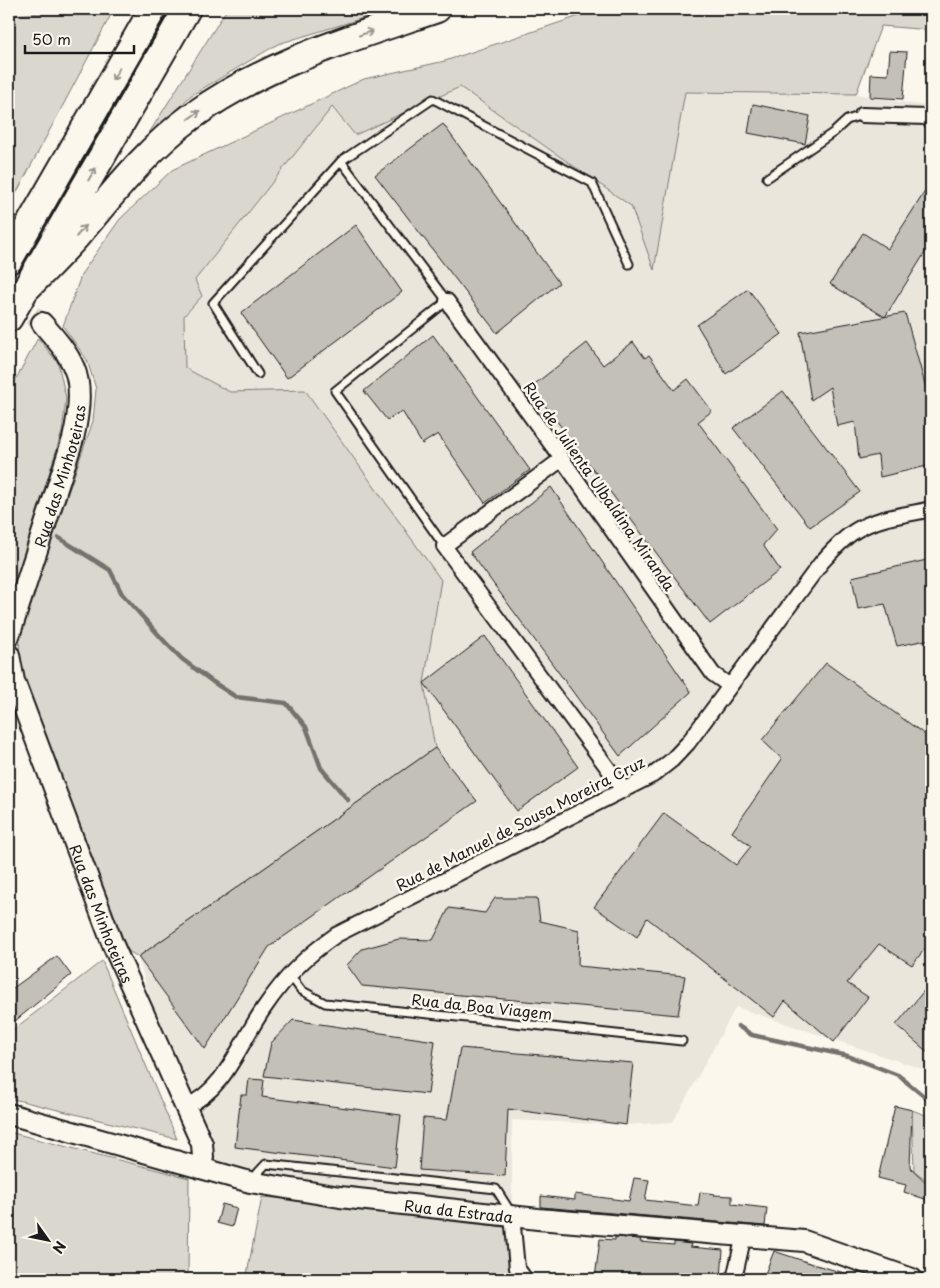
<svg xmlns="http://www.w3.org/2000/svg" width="940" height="1288" viewBox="0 0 940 1288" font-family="'Playpen Sans',sans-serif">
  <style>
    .built { fill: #eae6dc }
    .green { fill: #dad7ce; stroke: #7b7a75 }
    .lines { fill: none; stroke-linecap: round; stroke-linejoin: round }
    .stream { stroke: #74726e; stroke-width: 4.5 }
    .building { fill: #c3c0b8; stroke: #1c1c1c }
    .secondary-tunnel { stroke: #dad6cd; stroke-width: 20; stroke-dasharray: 20 10; stroke-linecap: butt }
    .lane-casing { stroke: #1c1c1c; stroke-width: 11 }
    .street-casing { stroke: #1c1c1c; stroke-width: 18 }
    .secondary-casing { stroke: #1c1c1c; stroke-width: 24 }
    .highway-casing { stroke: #1c1c1c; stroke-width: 30 }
    .lane { stroke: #fbf7ec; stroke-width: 7 }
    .street { stroke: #fbf7ec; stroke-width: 14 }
    .secondary { stroke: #fbf7ec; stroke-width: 20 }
    .highway { stroke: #fbf7ec; stroke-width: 26 }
    .oneway { stroke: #97948e }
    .labels { text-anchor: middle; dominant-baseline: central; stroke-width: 5; stroke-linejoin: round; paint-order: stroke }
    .street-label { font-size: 15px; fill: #1c1c1c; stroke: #fbf7ec }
  </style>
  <rect width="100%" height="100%" fill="#fbf7ec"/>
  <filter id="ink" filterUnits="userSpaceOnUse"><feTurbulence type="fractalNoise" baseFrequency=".02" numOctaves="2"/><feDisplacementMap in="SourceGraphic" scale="10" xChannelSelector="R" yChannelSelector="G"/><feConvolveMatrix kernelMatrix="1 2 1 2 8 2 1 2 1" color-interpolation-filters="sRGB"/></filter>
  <g filter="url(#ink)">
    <path class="built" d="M 460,87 L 631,206 L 654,268 L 685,92 L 856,94 L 931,107 L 931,1072 L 736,1007 L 673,1122 L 625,1125 L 512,1120 L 512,1216 L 200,1168 L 138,957 L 435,748 L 424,683 L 440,579 L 305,390 L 230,392 L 185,368 L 184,316 L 202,296 L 195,280 L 332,107 L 355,135 Z"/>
    <path class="green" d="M 114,9 L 9,207 L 9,15 Z
      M 227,9 L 393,9 L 278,44 L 190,96 L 147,143 L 144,141 Z
      M 600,9 L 931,9 L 931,30 L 881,26 L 856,94 L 685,92 L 654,270 L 631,206 L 460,87 L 355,135 L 332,107 L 195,280 L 202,296 L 184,316 L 185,368 L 230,392 L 305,390 L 441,580 L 424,683 L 435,748 L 138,957 L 127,950 L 20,667 L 19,634 L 93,421 L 96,389 L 87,360 L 63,326 L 82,273 L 120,219 L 172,170 L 364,79 L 445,61 Z
      M 38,338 L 58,363 L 66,398 L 62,432 L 9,602 L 9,392 Z
      M 102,961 L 177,1139 L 9,1098 L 9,1033 Z
      M 912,1110 L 931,1117 L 931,1183 L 914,1171 Z
      M 9,1132 L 189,1178 L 188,1279 L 9,1279 Z
      M 262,1197 L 512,1216 L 525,1279 L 246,1279 Z"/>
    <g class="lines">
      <path class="stream" d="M 59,538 L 110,570 L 122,594 L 166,643 L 182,659 L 213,682 L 236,697 L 286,703 L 306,727 L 321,768 L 348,800
        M 738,1026 L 752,1035 L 848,1056 L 898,1075 L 931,1102"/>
    </g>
    <path class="building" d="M 890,51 L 907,52 L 903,99 L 870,97 L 871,74 L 888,75 Z
      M 753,104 L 810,116 L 805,144 L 748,133 Z
      M 443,124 L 559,283 L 497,333 L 375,175 Z
      M 931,182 L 931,243 L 885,317 L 830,284 L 863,233 L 888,249 Z
      M 356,225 L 402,292 L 287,378 L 241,313 Z
      M 748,289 L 782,334 L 726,374 L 697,325 Z
      M 905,313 L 928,395 L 931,394 L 931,465 L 880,477 L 878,455 L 859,459 L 855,422 L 837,426 L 830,387 L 811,400 L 800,332 Z
      M 433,335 L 530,470 L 485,503 L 438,434 L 422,444 L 402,411 L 387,420 L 364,391 Z
      M 633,342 L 645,358 L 649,355 L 674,390 L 688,379 L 712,411 L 698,422 L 777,529 L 763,545 L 780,570 L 710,624 L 531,387 L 587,343 L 603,365 Z
      M 783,391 L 860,492 L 810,527 L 733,428 Z
      M 551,487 L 691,692 L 620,756 L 470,552 Z
      M 931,559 L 931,639 L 897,646 L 885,604 L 858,609 L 852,577 Z
      M 485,636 L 578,767 L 517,811 L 424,683 Z
      M 826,663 L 931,739 L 931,941 L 912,965 L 879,944 L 847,983 L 868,997 L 834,1042 L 785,1001 L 774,1017 L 647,918 L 637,937 L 594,907 L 664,813 L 736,865 L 751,846 L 732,832 L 782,759 L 762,740 Z
      M 435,748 L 477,801 L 269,947 L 205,1049 L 138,957 Z
      M 495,898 L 537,898 L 540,921 L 579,930 L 578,966 L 685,976 L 678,1015 L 362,986 L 347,965 L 362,949 L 399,939 L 433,940 L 449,908 L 485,913 Z
      M 57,956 L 71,975 L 9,1026 L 9,991 Z
      M 931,982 L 931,1055 L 896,1025 Z
      M 293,1020 L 435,1041 L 428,1094 L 264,1076 L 271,1043 Z
      M 460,1048 L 633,1063 L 626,1125 L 508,1109 L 505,1176 L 419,1170 L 423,1118 L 447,1120 Z
      M 249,1079 L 264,1080 L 262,1097 L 401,1115 L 395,1167 L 235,1147 L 241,1095 L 247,1095 Z
      M 895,1106 L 912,1110 L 910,1167 L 931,1187 L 931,1201 L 904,1192 L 906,1185 L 878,1178 Z
      M 634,1178 L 649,1180 L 645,1200 L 698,1206 L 700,1192 L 715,1194 L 714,1195 L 732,1196 L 732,1204 L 767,1208 L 765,1226 L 541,1207 L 541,1196 L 575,1200 L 575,1194 L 629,1201 Z
      M 222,1204 L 237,1208 L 232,1227 L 217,1223 Z
      M 615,1237 L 641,1239 L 640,1242 L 674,1245 L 674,1242 L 691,1244 L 690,1247 L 723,1250 L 721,1279 L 595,1278 L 600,1239 L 615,1240 Z
      M 774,1251 L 816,1265 L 855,1276 L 855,1279 L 763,1279 Z"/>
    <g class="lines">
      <path class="secondary-tunnel" d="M 9,296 L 42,323"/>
      <defs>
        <path id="lane" d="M 341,161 L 433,99 L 592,183 L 629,264
          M 767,178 L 834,132 L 847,120 L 862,115
          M 258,374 L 213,303 L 341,161 L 447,301 L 335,391 L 444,546
          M 289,974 L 301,990 L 325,1003 L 682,1041
          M 253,1178 L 266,1164 L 496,1189 L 510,1211"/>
        <path id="street" d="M 862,115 L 926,117 L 931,121
          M 447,301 L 562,459 L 713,674 L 730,686
          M 562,459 L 444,546 L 624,790
          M 185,1107 C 226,1090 240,1042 264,1008 C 285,977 306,956 336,935 L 653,775 L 672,760 L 688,743 L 821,563 C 831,552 842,539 855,531 C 877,517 907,515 931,509
          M 512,1216 L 517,1268 L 525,1279
          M 734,1279 L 744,1235"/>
        <g id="secondary">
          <path id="s1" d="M 9,636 L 73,439 C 78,418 83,389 74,368 C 67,351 54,337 42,323"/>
          <path id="s2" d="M 9,655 L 14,681 L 113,945 L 202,1144 L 203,1157 L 200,1168"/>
          <path id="s3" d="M 9,1114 L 250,1182 L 340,1197 L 538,1219 L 804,1241 L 912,1279"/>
        </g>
        <path id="highway" d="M 9,260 L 153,9
          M 23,292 C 41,274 59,256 76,237 C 112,195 146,150 191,117 C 265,63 352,38 437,9
          M 9,318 L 187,9"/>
      </defs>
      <use href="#lane" class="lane-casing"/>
      <use href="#street" class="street-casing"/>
      <use href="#secondary" class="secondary-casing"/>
      <use href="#highway" class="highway-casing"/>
      <use href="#lane" class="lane"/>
      <use href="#street" class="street"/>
      <use href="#secondary" class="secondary"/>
      <use href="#highway" class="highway"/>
    </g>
    <defs><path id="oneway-shaft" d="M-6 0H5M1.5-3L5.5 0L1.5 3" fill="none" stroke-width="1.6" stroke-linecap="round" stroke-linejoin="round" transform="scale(1.25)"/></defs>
    <g class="oneway">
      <use href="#oneway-shaft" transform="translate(366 33) rotate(-19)"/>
      <use href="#oneway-shaft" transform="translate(116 74) rotate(120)"/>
      <use href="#oneway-shaft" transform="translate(194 115) rotate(-36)"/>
      <use href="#oneway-shaft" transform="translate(92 174) rotate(-60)"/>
      <use href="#oneway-shaft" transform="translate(81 231) rotate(-50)"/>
    </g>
  </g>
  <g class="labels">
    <g class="street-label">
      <text stroke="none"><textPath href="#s1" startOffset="168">Rua das Minhoteiras</textPath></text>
      <text transform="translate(600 486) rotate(55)">Rua de Julienta Ulbaldina Miranda</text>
      <text transform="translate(520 823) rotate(-27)">Rua de Manuel de Sousa Moreira Cruz</text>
      <text stroke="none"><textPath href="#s2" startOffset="275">Rua das Minhoteiras</textPath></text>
      <text transform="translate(482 1006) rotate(6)">Rua da Boa Viagem</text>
      <text stroke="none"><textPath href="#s3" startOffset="461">Rua da Estrada</textPath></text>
    </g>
  </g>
  <rect width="940" height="1288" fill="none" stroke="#fbf7ec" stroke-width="30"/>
  <rect x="15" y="15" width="910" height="1258" fill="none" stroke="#1c1c1c" stroke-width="2" filter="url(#ink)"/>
  <g transform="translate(48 1240) rotate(123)" stroke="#fbf7ec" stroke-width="4" paint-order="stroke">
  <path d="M0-4L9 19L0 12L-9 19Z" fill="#1c1c1c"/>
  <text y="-8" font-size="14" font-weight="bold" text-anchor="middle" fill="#1c1c1c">N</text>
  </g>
  <path d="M25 45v8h109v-8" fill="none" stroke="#1c1c1c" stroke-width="2.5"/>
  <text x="32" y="45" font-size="15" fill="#1c1c1c" stroke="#fbf7ec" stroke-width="4" paint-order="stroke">50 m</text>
</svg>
